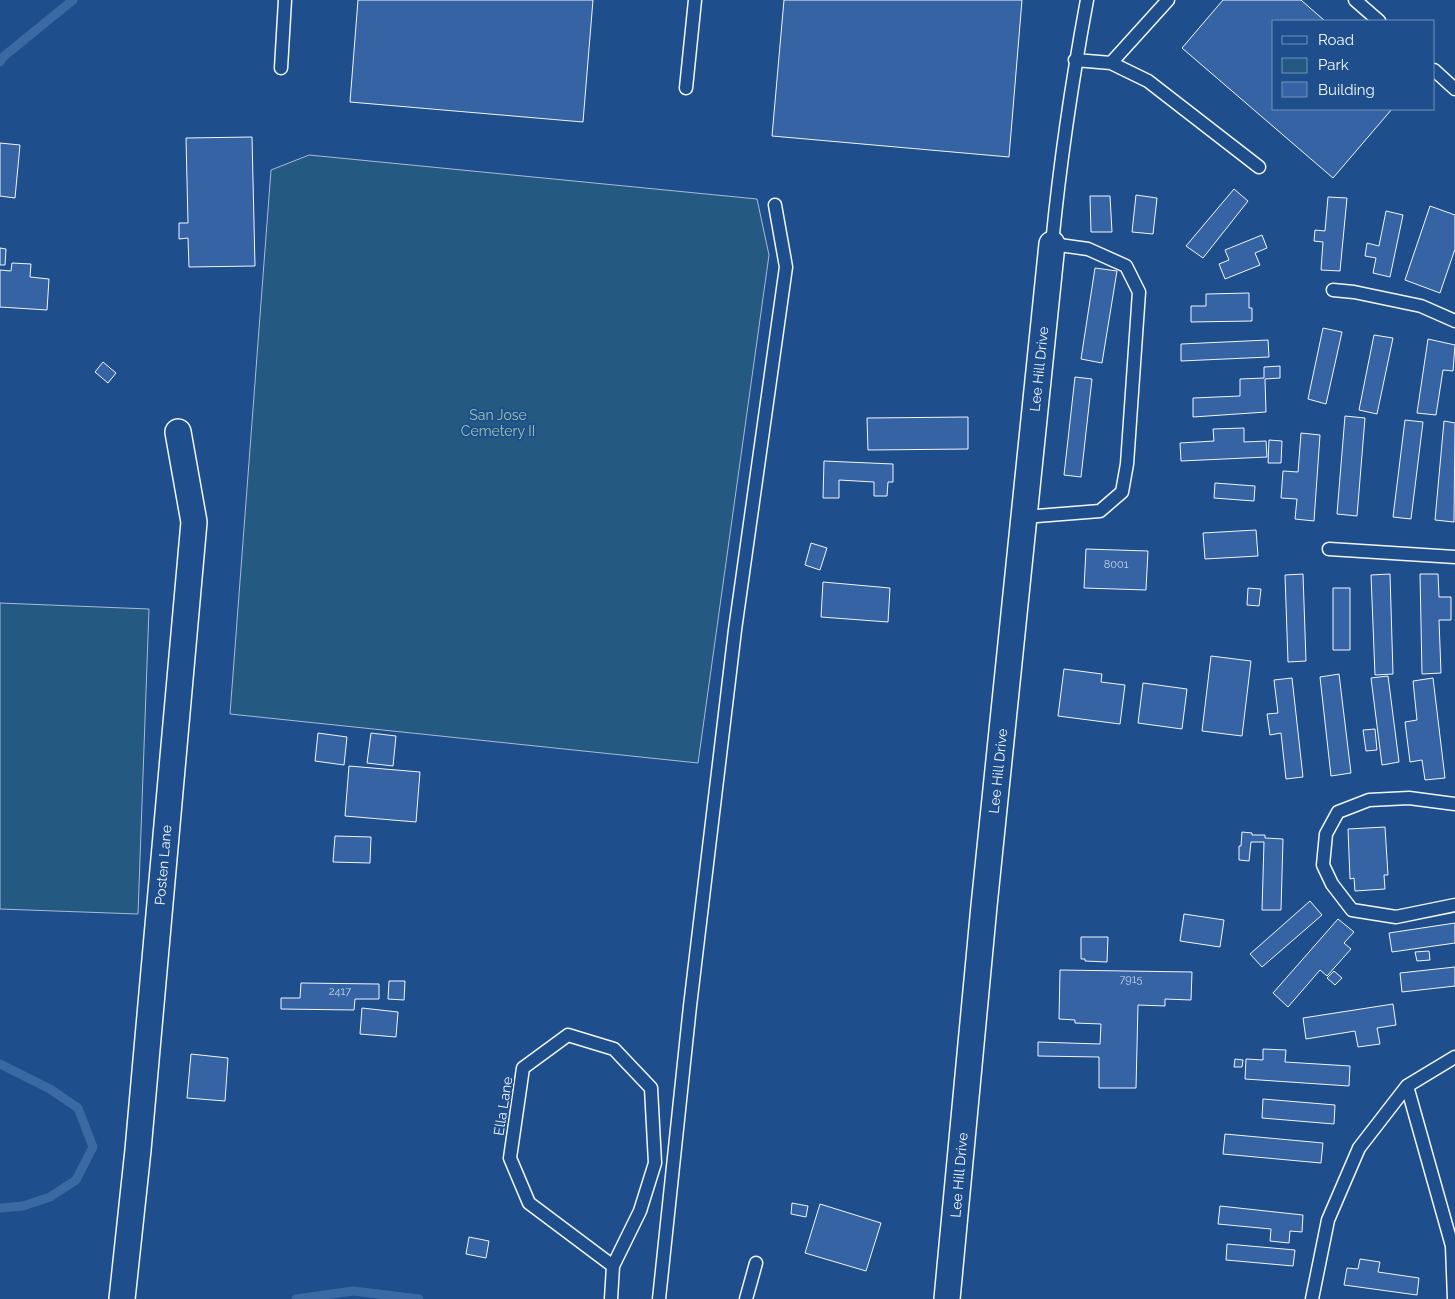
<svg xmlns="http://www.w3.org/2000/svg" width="1455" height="1299" viewBox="0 0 1455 1299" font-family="Raleway,sans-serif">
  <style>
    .green { fill: #245a82; stroke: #a8bbd7 }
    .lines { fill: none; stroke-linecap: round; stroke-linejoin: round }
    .stream { stroke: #3b69a3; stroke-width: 9 }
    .building { fill: #3563a3; stroke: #f2f6ff }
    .service-casing { stroke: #f2f6ff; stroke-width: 15 }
    .minor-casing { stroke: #f2f6ff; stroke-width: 28 }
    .service { stroke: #1f4e8c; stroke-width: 12 }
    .minor { stroke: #1f4e8c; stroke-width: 25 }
    .labels { text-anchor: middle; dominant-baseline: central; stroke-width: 4; stroke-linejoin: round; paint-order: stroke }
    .number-label { font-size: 11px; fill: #c3d1e8 }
    .street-label { font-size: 14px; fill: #f2f6ff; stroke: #1f4e8c }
    .park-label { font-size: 14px; fill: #97c8a6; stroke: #1f4e8c }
  </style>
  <rect width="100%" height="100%" fill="#1f4e8c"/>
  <path class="green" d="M 309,155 L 757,199 L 769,255 L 698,763 L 230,714 L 271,170 Z
    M 0,603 L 149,609 L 138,914 L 0,909 Z"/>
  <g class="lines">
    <path class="stream" d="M 0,62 L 3,57 L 73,0
      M 0,1064 L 50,1089 L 78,1108 L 93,1147 L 76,1180 L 50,1197 L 23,1206 L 0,1208
      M 296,1299 L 353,1291 L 419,1299"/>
  </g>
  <path class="building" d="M 358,0 L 593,0 L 583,122 L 350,102 Z
    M 784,0 L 1022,0 L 1009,157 L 772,136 Z
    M 1223,0 L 1301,0 L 1325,21 L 1274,21 L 1274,109 L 1392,109 L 1333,178 L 1182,48 Z
    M 252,137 L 255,266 L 189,267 L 188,238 L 179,239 L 179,223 L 188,223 L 186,138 Z
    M 0,143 L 20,145 L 15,198 L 0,196 Z
    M 1234,189 L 1248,201 L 1203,258 L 1186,246 Z
    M 1136,195 L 1157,198 L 1153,234 L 1132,232 Z
    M 1090,196 L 1110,196 L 1112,232 L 1091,232 Z
    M 1328,197 L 1347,198 L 1340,271 L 1321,270 L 1323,242 L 1314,241 L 1315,230 L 1325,231 Z
    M 1430,206 L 1455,215 L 1455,249 L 1440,293 L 1405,280 Z
    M 1386,211 L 1403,215 L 1390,277 L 1373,273 L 1376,258 L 1365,256 L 1367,243 L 1379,246 Z
    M 1262,235 L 1267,248 L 1255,253 L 1260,265 L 1225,279 L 1219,264 L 1229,260 L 1225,250 Z
    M 0,248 L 6,249 L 5,265 L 0,265 Z
    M 12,263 L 31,264 L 30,277 L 49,279 L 47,310 L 0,307 L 0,270 L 11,271 Z
    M 1095,268 L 1117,271 L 1102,363 L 1081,359 Z
    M 1249,293 L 1249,308 L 1252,308 L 1252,321 L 1191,322 L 1191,306 L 1206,306 L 1206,294 Z
    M 1323,328 L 1342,332 L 1326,404 L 1308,399 Z
    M 1374,335 L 1393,338 L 1377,414 L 1359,410 Z
    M 1428,339 L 1455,345 L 1453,371 L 1443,370 L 1436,415 L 1417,413 Z
    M 1268,340 L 1269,357 L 1181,361 L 1181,344 Z
    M 103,362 L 116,373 L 108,383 L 95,372 Z
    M 1280,366 L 1280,378 L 1265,379 L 1266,412 L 1193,417 L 1193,398 L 1240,396 L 1240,379 L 1264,378 L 1264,367 Z
    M 1075,377 L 1092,379 L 1081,477 L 1064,475 Z
    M 1345,416 L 1365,418 L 1357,516 L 1337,514 Z
    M 968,417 L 968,449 L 868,450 L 867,418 Z
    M 1405,420 L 1423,422 L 1411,519 L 1393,517 Z
    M 1444,421 L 1455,423 L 1454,522 L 1435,520 Z
    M 1244,428 L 1244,442 L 1266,441 L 1267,457 L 1181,461 L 1180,443 L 1214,441 L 1213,429 Z
    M 1301,433 L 1320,435 L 1314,521 L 1295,519 L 1297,499 L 1281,498 L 1283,471 L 1298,472 Z
    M 1269,440 L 1282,441 L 1281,463 L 1268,463 Z
    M 824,461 L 893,464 L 893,482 L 888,482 L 887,496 L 874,496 L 874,482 L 839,480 L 839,498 L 823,498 Z
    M 1215,483 L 1255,486 L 1254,501 L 1214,498 Z
    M 1256,530 L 1258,556 L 1205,559 L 1203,533 Z
    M 811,543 L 827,548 L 820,570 L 805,565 Z
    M 1086,549 L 1148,551 L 1146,590 L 1084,588 Z
    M 1303,574 L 1306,661 L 1288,662 L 1285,575 Z
    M 1390,574 L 1393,674 L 1375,675 L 1371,575 Z
    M 1420,574 L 1438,574 L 1439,597 L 1451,597 L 1451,620 L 1439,620 L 1441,673 L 1422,674 Z
    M 823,582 L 890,588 L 888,622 L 821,617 Z
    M 1248,588 L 1261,589 L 1259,606 L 1247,605 Z
    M 1333,588 L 1350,588 L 1350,650 L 1333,650 Z
    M 1211,656 L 1251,661 L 1242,736 L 1202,731 Z
    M 1064,669 L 1102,674 L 1101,682 L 1125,685 L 1120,724 L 1058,716 Z
    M 1339,674 L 1351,773 L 1331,776 L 1320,677 Z
    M 1388,676 L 1399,762 L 1382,765 L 1371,678 Z
    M 1292,678 L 1303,777 L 1286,779 L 1281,733 L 1270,735 L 1267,714 L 1278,713 L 1274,680 Z
    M 1433,678 L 1445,778 L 1425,780 L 1422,760 L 1410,762 L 1405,722 L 1417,720 L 1413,681 Z
    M 1143,683 L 1187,689 L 1182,729 L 1138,723 Z
    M 1375,729 L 1377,750 L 1366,751 L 1363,730 Z
    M 318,733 L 347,737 L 344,765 L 315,761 Z
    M 371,733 L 396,736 L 393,766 L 367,763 Z
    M 349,766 L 420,772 L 416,822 L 345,816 Z
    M 1385,827 L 1388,875 L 1384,875 L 1385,889 L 1355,891 L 1354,878 L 1350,879 L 1348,829 Z
    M 1242,832 L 1252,833 L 1252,835 L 1265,835 L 1265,838 L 1283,839 L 1281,910 L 1262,910 L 1264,842 L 1251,842 L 1249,861 L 1239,860 L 1239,846 L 1241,846 Z
    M 335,836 L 371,837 L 370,863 L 333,862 Z
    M 1310,901 L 1322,915 L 1262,967 L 1250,954 Z
    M 1184,914 L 1224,920 L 1220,947 L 1180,941 Z
    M 1338,919 L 1354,932 L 1344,943 L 1351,949 L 1327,976 L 1320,970 L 1288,1007 L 1273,993 Z
    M 1455,923 L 1455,943 L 1392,952 L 1389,933 Z
    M 1081,937 L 1108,937 L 1107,962 L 1085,961 L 1085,959 L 1081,959 Z
    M 1429,951 L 1430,960 L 1417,961 L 1415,952 Z
    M 1455,967 L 1455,986 L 1402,992 L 1400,973 Z
    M 1060,970 L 1192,972 L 1191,1000 L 1165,999 L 1165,1006 L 1138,1005 L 1136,1088 L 1099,1088 L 1099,1057 L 1038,1056 L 1038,1042 L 1100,1044 L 1101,1024 L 1075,1023 L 1075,1020 L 1059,1019 Z
    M 1334,971 L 1342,978 L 1335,985 L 1327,978 Z
    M 389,981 L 405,981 L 404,1000 L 388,999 Z
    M 301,983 L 379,984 L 379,999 L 355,999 L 354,1010 L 281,1009 L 281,998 L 300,998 Z
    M 1393,1004 L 1396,1025 L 1377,1028 L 1380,1044 L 1358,1047 L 1355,1031 L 1306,1039 L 1303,1018 Z
    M 362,1008 L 398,1012 L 396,1037 L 360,1034 Z
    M 1263,1049 L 1286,1050 L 1285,1062 L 1350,1066 L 1349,1086 L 1245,1079 L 1246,1059 L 1263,1060 Z
    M 191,1054 L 228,1058 L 225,1101 L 187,1098 Z
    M 1235,1059 L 1243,1060 L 1242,1067 L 1234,1067 Z
    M 1263,1099 L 1335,1105 L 1334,1124 L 1262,1118 Z
    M 1225,1134 L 1323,1143 L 1321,1163 L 1223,1154 Z
    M 792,1203 L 808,1206 L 806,1217 L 791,1214 Z
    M 820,1204 L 881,1223 L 866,1271 L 805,1253 Z
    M 1220,1206 L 1303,1215 L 1302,1232 L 1290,1231 L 1289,1243 L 1270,1241 L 1271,1229 L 1218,1224 Z
    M 469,1237 L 489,1241 L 486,1258 L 466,1254 Z
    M 1227,1244 L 1295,1250 L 1293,1266 L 1226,1260 Z
    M 1360,1259 L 1380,1262 L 1378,1272 L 1419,1278 L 1417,1295 L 1344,1285 L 1347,1268 L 1358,1269 Z"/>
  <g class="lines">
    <defs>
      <path id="service" d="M 1355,0 L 1379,21
        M 1075,60 L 1111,63 L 1168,0
        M 1111,63 L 1148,81 L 1259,167
        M 281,68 L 285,0
        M 1434,70 L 1455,89
        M 686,88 L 695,0
        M 1333,290 L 1354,292 L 1421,306 L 1455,321
        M 1024,517 L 1100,511 L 1122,492 L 1127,464 L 1139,292 L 1126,266 L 1088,249 L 1052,244 C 1060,162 1072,81 1087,0
        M 1329,549 L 1455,557
        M 1455,804 L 1409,798 L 1369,800 L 1338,812 L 1326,834 L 1323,865 L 1332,884 L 1352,910 L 1396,917 L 1455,905
        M 1407,1086 L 1452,1246 L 1454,1299
        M 611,1299 L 613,1266 L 640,1211 L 655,1163 L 651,1088 L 614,1049 L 568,1035 L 523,1068 L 510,1158 L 529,1203 L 613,1266
        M 659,1299 L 690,1006 L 735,630 L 786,267 L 775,205
        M 746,1299 L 756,1263
        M 1312,1299 L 1328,1220 L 1359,1148 L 1407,1086 L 1455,1057"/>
      <path id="minor" d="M 122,1299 L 138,1150 L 194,522 L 178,432
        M 947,1299 L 984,906 L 1052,244"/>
    </defs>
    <use href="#service" class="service-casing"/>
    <use href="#minor" class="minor-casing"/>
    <use href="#service" class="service"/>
    <use href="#minor" class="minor"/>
  </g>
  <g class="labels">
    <g class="number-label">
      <text x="1116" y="564">8001</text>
      <text x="1131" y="979">7915</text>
      <text x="340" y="991">2417</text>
    </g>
    <g class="street-label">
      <text transform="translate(1039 369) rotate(-84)">Lee Hill Drive</text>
      <text transform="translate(998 771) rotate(-84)">Lee Hill Drive</text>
      <text transform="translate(163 865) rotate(-85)">Posten Lane</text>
      <text transform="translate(503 1106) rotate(-81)">Ella Lane</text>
      <text transform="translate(959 1175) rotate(-85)">Lee Hill Drive</text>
    </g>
    <g class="park-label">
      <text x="498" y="415">San Jose<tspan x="498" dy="16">Cemetery II</tspan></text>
    </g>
  </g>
  <rect x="1272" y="20" width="162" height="90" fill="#1f4e8c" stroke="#7391ba"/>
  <rect x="1282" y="36" width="25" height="8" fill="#1f4e8c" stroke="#7391ba"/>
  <text x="1318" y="45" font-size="15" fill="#f2f6ff">Road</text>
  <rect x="1282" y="58" width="25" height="15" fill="#245a82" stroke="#7391ba"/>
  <text x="1318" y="70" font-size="15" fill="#f2f6ff">Park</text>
  <rect x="1282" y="82" width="25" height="15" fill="#3563a3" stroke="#7391ba"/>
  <text x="1318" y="95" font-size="15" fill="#f2f6ff">Building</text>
</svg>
